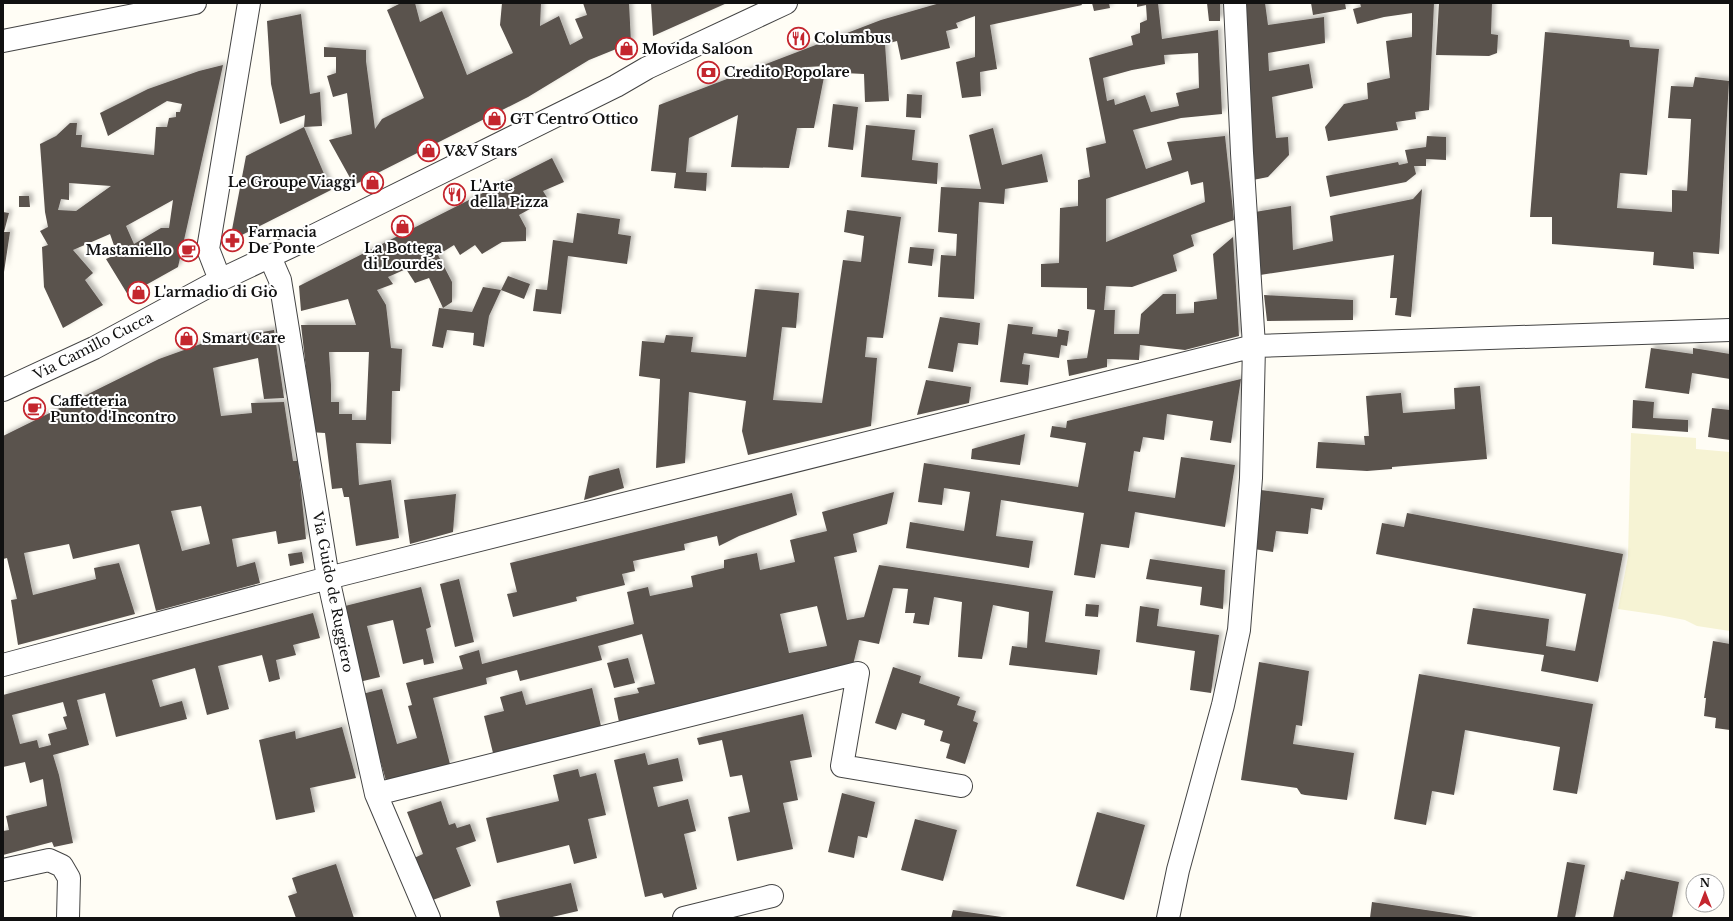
<svg xmlns="http://www.w3.org/2000/svg" width="1733" height="921" viewBox="0 0 1733 921" font-family="'Libre Baskerville',serif">
  <style>
    .farmland { fill: #f6f3d4 }
    .building { fill: #5a524d; fill-rule: evenodd; filter: url(#shadow) }
    .lines { fill: none; stroke-linecap: round; stroke-linejoin: round }
    .minor-casing { stroke: #444; stroke-width: 24 }
    .minor { stroke: #fff; stroke-width: 22 }
    .labels { text-anchor: middle; dominant-baseline: central; stroke-width: 4; stroke-linejoin: round; paint-order: stroke }
    .poi-label { font-size: 14px; font-weight: bold; fill: #111; stroke: #fff; text-anchor: start }
    .street-label { font-size: 14px; fill: #111; stroke: #fff }
  </style>
  <defs>
    <filter id="shadow"><feDropShadow dx="3.5" dy="-3.5" stdDeviation="2" flood-color="#0004"/></filter>
  </defs>
  <rect width="100%" height="100%" fill="#fffdf5"/>
  <path class="farmland" d="M 1631,433 L 1696,438 L 1696,449 L 1730,452 L 1730,631 L 1697,626 L 1685,620 L 1659,615 L 1618,609 L 1628,557 Z"/>
  <path class="building" d="M 401,3 L 415,3 L 420,22 L 442,11 L 467,75 L 513,53 L 500,25 L 502,3 L 541,3 L 540,26 L 559,16 L 570,45 L 583,38 L 575,19 L 587,15 L 583,3 L 629,3 L 631,43 L 589,60 L 528,97 L 354,185 L 329,140 L 352,134 L 347,93 L 333,97 L 327,76 L 336,73 L 336,57 L 324,57 L 324,47 L 366,50 L 366,61 L 375,129 L 382,119 L 424,98 L 387,10 Z
    M 651,3 L 727,3 L 653,36 Z
    M 940,3 L 1081,3 L 1082,5 L 990,25 L 997,69 L 980,72 L 981,96 L 962,98 L 956,62 L 975,57 L 975,16 L 956,23 L 958,28 L 946,31 L 950,48 L 901,60 L 897,41 L 885,44 L 889,101 L 865,102 L 864,74 L 825,72 L 826,66 L 807,67 L 806,75 L 824,77 L 814,128 L 797,128 L 789,168 L 731,167 L 738,115 L 689,138 L 686,172 L 707,173 L 706,191 L 674,188 L 676,173 L 651,171 L 659,105 L 881,20 Z
    M 1092,3 L 1109,3 L 1110,8 L 1094,11 Z
    M 1137,3 L 1158,3 L 1162,39 L 1218,30 L 1222,114 L 1181,118 L 1133,130 L 1146,169 L 1172,160 L 1167,142 L 1225,136 L 1234,220 L 1191,235 L 1194,246 L 1173,255 L 1177,271 L 1132,287 L 1106,286 L 1104,310 L 1115,310 L 1114,334 L 1139,334 L 1141,314 L 1163,294 L 1176,294 L 1176,314 L 1194,313 L 1194,302 L 1217,299 L 1213,254 L 1233,237 L 1239,336 L 1185,350 L 1140,345 L 1139,360 L 1107,359 L 1107,367 L 1069,376 L 1067,360 L 1087,358 L 1095,310 L 1087,309 L 1087,288 L 1041,287 L 1041,264 L 1059,263 L 1060,208 L 1078,206 L 1078,180 L 1090,177 L 1086,148 L 1106,143 L 1089,58 L 1133,45 L 1131,36 L 1140,33 L 1140,23 L 1147,20 L 1146,5 L 1137,7 ZM 1198,53 L 1199,88 L 1176,93 L 1179,106 L 1151,112 L 1145,95 L 1115,105 L 1114,99 L 1107,101 L 1103,78 L 1132,70 L 1165,64 L 1164,55 ZM 1188,171 L 1191,185 L 1203,182 L 1205,202 L 1106,242 L 1106,199 Z
    M 1207,3 L 1220,3 L 1220,21 L 1209,21 Z
    M 1238,3 L 1265,3 L 1268,25 L 1324,17 L 1325,43 L 1268,53 L 1269,71 L 1309,64 L 1313,88 L 1272,97 L 1276,138 L 1288,137 L 1289,155 L 1268,177 L 1253,180 Z
    M 1311,3 L 1345,3 L 1346,9 L 1313,15 Z
    M 1360,3 L 1434,3 L 1429,110 L 1415,112 L 1416,119 L 1396,122 L 1398,130 L 1328,141 L 1325,127 L 1344,104 L 1368,99 L 1367,83 L 1390,78 L 1386,41 L 1412,37 L 1412,13 L 1384,17 L 1357,24 L 1353,9 L 1361,7 Z
    M 1439,3 L 1492,3 L 1491,34 L 1498,35 L 1497,53 L 1489,56 L 1436,55 Z
    M 301,14 L 310,94 L 320,92 L 322,126 L 304,127 L 305,115 L 280,124 L 271,84 L 267,21 Z
    M 1545,32 L 1629,40 L 1630,47 L 1659,49 L 1647,175 L 1620,173 L 1617,208 L 1672,212 L 1672,190 L 1687,191 L 1691,119 L 1668,118 L 1671,86 L 1693,87 L 1695,77 L 1729,81 L 1719,254 L 1693,252 L 1694,269 L 1653,265 L 1654,252 L 1552,244 L 1552,217 L 1530,217 Z
    M 223,65 L 178,267 L 128,295 L 106,259 L 117,254 L 110,234 L 73,250 L 93,273 L 85,280 L 103,305 L 63,328 L 44,287 L 42,247 L 48,245 L 40,231 L 48,227 L 45,212 L 40,144 L 56,136 L 70,123 L 77,123 L 76,135 L 82,135 L 81,147 L 154,155 L 156,127 L 167,127 L 169,118 L 176,117 L 176,112 L 180,112 L 182,104 L 167,101 L 108,136 L 100,113 L 148,89 L 199,71 ZM 69,183 L 111,186 L 76,211 L 58,210 L 61,199 L 69,200 ZM 173,200 L 169,228 L 161,228 L 134,244 L 126,226 Z
    M 907,94 L 922,95 L 921,118 L 906,117 Z
    M 833,104 L 858,107 L 853,150 L 828,147 Z
    M 866,125 L 915,130 L 912,160 L 938,163 L 937,184 L 861,177 Z
    M 304,127 L 331,190 L 236,238 L 231,235 L 246,156 Z
    M 993,128 L 1002,165 L 1042,154 L 1048,182 L 1005,189 L 1004,204 L 979,202 L 974,299 L 938,297 L 941,255 L 956,256 L 957,234 L 938,232 L 941,187 L 981,189 L 969,135 Z
    M 1427,136 L 1446,137 L 1446,160 L 1426,159 L 1426,166 L 1414,166 L 1416,174 L 1406,182 L 1330,197 L 1326,176 L 1398,162 L 1399,165 L 1408,163 L 1405,150 L 1426,147 Z
    M 552,158 L 564,182 L 543,191 L 548,199 L 519,215 L 526,228 L 526,241 L 502,242 L 482,254 L 475,245 L 460,255 L 454,245 L 438,255 L 452,282 L 452,302 L 443,308 L 429,278 L 415,283 L 406,269 L 388,277 L 393,284 L 377,290 L 386,305 L 391,348 L 402,349 L 400,391 L 392,391 L 391,444 L 356,443 L 359,485 L 391,480 L 399,538 L 356,546 L 349,497 L 344,497 L 342,488 L 332,489 L 325,433 L 309,432 L 308,386 L 301,325 L 356,325 L 348,299 L 301,311 L 299,286 ZM 329,352 L 369,352 L 366,420 L 352,420 L 352,414 L 339,414 L 339,402 L 331,402 L 331,385 Z
    M 1422,189 L 1411,317 L 1395,315 L 1397,298 L 1390,298 L 1394,255 L 1260,275 L 1255,212 L 1291,206 L 1293,250 L 1333,241 L 1330,216 L 1413,199 Z
    M 19,196 L 29,196 L 30,207 L 19,207 Z
    M 847,210 L 901,217 L 883,338 L 867,337 L 865,357 L 877,358 L 871,426 L 748,455 L 742,431 L 746,401 L 689,392 L 685,463 L 656,468 L 660,379 L 639,376 L 642,341 L 664,343 L 666,335 L 693,337 L 691,352 L 746,357 L 755,289 L 799,293 L 796,328 L 782,327 L 773,400 L 822,403 L 843,260 L 861,262 L 864,236 L 844,232 Z
    M 3,212 L 9,213 L 4,232 L 10,232 L 4,272 Z
    M 577,213 L 620,219 L 618,234 L 631,236 L 627,264 L 568,256 L 561,314 L 533,311 L 536,289 L 547,290 L 553,240 L 573,243 Z
    M 910,247 L 934,249 L 932,266 L 908,263 Z
    M 508,276 L 530,284 L 524,299 L 501,290 Z
    M 483,287 L 501,290 L 489,316 L 484,347 L 473,345 L 474,333 L 447,330 L 443,348 L 432,346 L 439,308 L 472,312 Z
    M 1264,295 L 1353,300 L 1353,320 L 1267,321 Z
    M 940,317 L 980,323 L 978,345 L 958,343 L 953,372 L 928,368 Z
    M 1008,324 L 1033,327 L 1032,334 L 1057,337 L 1058,329 L 1069,331 L 1067,346 L 1061,345 L 1059,358 L 1024,353 L 1022,364 L 1030,365 L 1028,385 L 1000,382 Z
    M 274,330 L 284,398 L 264,399 L 258,358 L 213,368 L 221,416 L 252,413 L 251,403 L 284,402 L 293,461 L 298,461 L 306,539 L 278,544 L 276,531 L 232,539 L 237,567 L 255,562 L 260,583 L 156,611 L 139,544 L 73,559 L 69,544 L 24,553 L 33,595 L 96,579 L 94,568 L 119,563 L 135,614 L 18,645 L 11,600 L 17,599 L 7,558 L 3,559 L 3,436 L 159,359 L 209,341 ZM 201,506 L 210,544 L 182,551 L 171,511 Z
    M 1651,348 L 1693,354 L 1693,348 L 1730,354 L 1730,379 L 1692,373 L 1689,394 L 1645,388 Z
    M 1241,379 L 1231,443 L 1210,440 L 1213,421 L 1167,414 L 1164,440 L 1143,437 L 1140,452 L 1134,451 L 1128,491 L 1175,498 L 1181,457 L 1235,465 L 1225,527 L 1135,512 L 1129,548 L 1101,544 L 1095,578 L 1074,575 L 1084,513 L 1001,500 L 996,536 L 1033,541 L 1029,568 L 906,548 L 910,522 L 964,531 L 970,492 L 944,488 L 942,505 L 918,502 L 924,463 L 1078,487 L 1086,443 L 1050,437 L 1052,426 L 1066,428 L 1067,421 Z
    M 926,380 L 971,387 L 969,403 L 917,415 Z
    M 1480,386 L 1487,459 L 1392,467 L 1392,469 L 1367,471 L 1316,468 L 1318,442 L 1365,445 L 1364,436 L 1369,436 L 1366,396 L 1401,393 L 1403,413 L 1455,409 L 1454,388 Z
    M 1633,400 L 1654,402 L 1653,418 L 1688,420 L 1688,432 L 1632,428 Z
    M 1712,408 L 1730,410 L 1730,440 L 1708,437 Z
    M 1025,434 L 1020,465 L 971,459 L 972,449 Z
    M 619,468 L 624,488 L 584,500 L 589,476 Z
    M 1261,490 L 1324,498 L 1322,510 L 1311,508 L 1308,534 L 1276,531 L 1273,552 L 1254,549 Z
    M 894,492 L 887,524 L 853,534 L 857,552 L 834,557 L 847,620 L 864,617 L 879,565 L 1053,591 L 1045,642 L 1100,650 L 1097,675 L 1009,665 L 1012,646 L 1027,648 L 1029,612 L 993,605 L 982,659 L 958,657 L 962,602 L 934,597 L 929,625 L 913,623 L 915,613 L 905,613 L 908,589 L 893,588 L 879,644 L 859,640 L 853,665 L 619,722 L 614,698 L 639,693 L 637,688 L 655,684 L 642,634 L 598,646 L 602,660 L 520,681 L 517,670 L 486,678 L 487,684 L 433,698 L 450,764 L 386,781 L 362,694 L 382,689 L 397,744 L 417,738 L 408,706 L 412,705 L 406,683 L 463,669 L 459,656 L 479,650 L 482,664 L 634,624 L 627,592 L 648,587 L 650,596 L 693,587 L 691,576 L 724,568 L 724,560 L 757,553 L 760,570 L 795,562 L 790,540 L 827,531 L 822,512 ZM 817,606 L 827,646 L 789,653 L 780,614 Z
    M 792,493 L 797,515 L 739,536 L 719,546 L 717,536 L 684,544 L 685,550 L 633,561 L 635,571 L 622,574 L 625,585 L 576,597 L 577,601 L 513,617 L 507,594 L 517,592 L 510,563 Z
    M 456,494 L 453,532 L 410,544 L 404,500 Z
    M 1407,513 L 1623,554 L 1598,682 L 1541,671 L 1544,655 L 1467,644 L 1473,608 L 1549,619 L 1546,646 L 1575,651 L 1586,594 L 1376,554 L 1382,523 L 1404,527 Z
    M 302,552 L 304,563 L 290,566 L 288,554 Z
    M 1150,559 L 1225,570 L 1223,609 L 1200,605 L 1202,587 L 1146,579 Z
    M 459,579 L 474,642 L 455,647 L 440,584 Z
    M 421,587 L 431,627 L 426,629 L 434,663 L 424,665 L 423,659 L 403,664 L 393,620 L 367,626 L 380,677 L 359,682 L 341,607 Z
    M 1086,604 L 1099,605 L 1098,617 L 1085,616 Z
    M 1140,606 L 1159,609 L 1157,626 L 1219,635 L 1211,693 L 1190,690 L 1195,651 L 1136,642 Z
    M 313,613 L 320,638 L 293,645 L 296,655 L 276,660 L 280,679 L 269,682 L 262,655 L 218,666 L 229,709 L 207,715 L 195,668 L 152,680 L 160,707 L 182,701 L 187,719 L 116,737 L 105,693 L 77,700 L 89,745 L 53,755 L 59,775 L 73,843 L 54,847 L 52,842 L 3,855 L 3,831 L 9,830 L 6,816 L 47,806 L 43,779 L 30,783 L 25,762 L 3,767 L 3,695 ZM 63,702 L 67,716 L 63,717 L 67,729 L 48,734 L 51,745 L 39,748 L 37,740 L 20,744 L 12,715 Z
    M 1713,641 L 1730,644 L 1730,730 L 1715,728 L 1716,718 L 1704,716 L 1706,698 L 1704,698 Z
    M 628,658 L 635,683 L 614,688 L 607,663 Z
    M 1259,662 L 1309,671 L 1302,726 L 1296,725 L 1293,744 L 1354,753 L 1347,800 L 1305,795 L 1301,794 L 1297,788 L 1241,780 Z
    M 893,667 L 921,676 L 919,683 L 960,697 L 957,705 L 976,711 L 973,721 L 978,723 L 965,764 L 946,758 L 950,744 L 940,741 L 943,731 L 924,725 L 925,720 L 902,713 L 896,730 L 875,723 Z
    M 1419,674 L 1593,704 L 1577,794 L 1553,790 L 1560,747 L 1465,730 L 1454,795 L 1432,791 L 1426,825 L 1394,819 Z
    M 592,688 L 601,726 L 493,753 L 484,716 L 504,711 L 500,697 L 522,691 L 526,705 Z
    M 803,714 L 812,757 L 790,761 L 798,800 L 783,803 L 793,849 L 737,861 L 728,817 L 750,812 L 742,775 L 730,777 L 722,740 L 699,745 L 697,738 Z
    M 342,727 L 356,778 L 310,788 L 315,812 L 276,820 L 259,740 L 295,731 L 296,739 Z
    M 645,753 L 648,765 L 678,758 L 683,781 L 653,787 L 658,807 L 688,799 L 696,831 L 684,834 L 697,889 L 664,898 L 662,893 L 645,897 L 614,760 Z
    M 578,769 L 580,777 L 596,773 L 606,815 L 588,819 L 597,858 L 574,864 L 569,845 L 497,863 L 486,818 L 559,801 L 553,775 Z
    M 842,793 L 875,802 L 867,838 L 858,836 L 854,858 L 828,852 Z
    M 441,801 L 449,825 L 455,823 L 457,828 L 470,824 L 476,841 L 456,848 L 471,886 L 430,901 L 414,858 L 423,854 L 407,812 Z
    M 1097,812 L 1145,825 L 1124,900 L 1076,886 Z
    M 915,819 L 957,830 L 943,881 L 901,870 Z
    M 1567,862 L 1585,865 L 1575,918 L 1557,918 Z
    M 336,864 L 354,918 L 296,918 L 288,896 L 297,893 L 292,878 Z
    M 1626,871 L 1679,882 L 1672,918 L 1613,918 L 1621,879 L 1624,880 Z
    M 571,883 L 578,911 L 548,918 L 500,918 L 496,901 Z
    M 1372,902 L 1473,917 L 1473,918 L 1370,918 Z
    M 953,910 L 1002,917 L 1002,918 L 951,918 Z"/>
  <g class="lines">
    <defs>
      <path id="minor" d="M 3,41 L 195,3
        M 270,257 L 280,280 L 328,578 L 376,794 L 429,918
        M 220,280 L 208,249 L 249,3
        M 3,390 L 94,348 L 220,280 L 311,237 L 616,86 L 647,68 L 786,3
        M 3,665 L 328,578 L 1254,346 L 1730,330
        M 376,794 L 858,673 L 842,766 L 961,786
        M 3,870 L 49,860 L 62,866 L 69,878 L 68,918
        M 684,918 L 772,896
        M 1168,918 L 1178,870 L 1223,705 L 1239,630 L 1251,478 L 1254,346 L 1242,153 L 1235,3"/>
    </defs>
    <use href="#minor" class="minor-casing"/>
    <use href="#minor" class="minor"/>
  </g>
  <defs>
    <symbol id="restaurant-ring" viewBox="-11 -11 22 22"><circle r="9.5" fill="#fff" stroke="#c4262e" stroke-width="1.5"/><path d="M-5-6h1v4h1v-4h1v4h1v-4h1v5L-1.5 .5V6h-2V.5L-5-1ZM5-6V6H3V1.5H1.5Q1.5-4 5-6Z" fill="#c4262e"/></symbol>
    <symbol id="shop-ring" viewBox="-11 -11 22 22"><circle r="9.5" fill="#fff" stroke="#c4262e" stroke-width="1.5"/><path d="M-5-2.5h2.3a2.7 3.5 0 0 1 5.4 0H5L5.5 6h-11ZM-1.5-2.5h3a1.5 2.3 0 0 0-3 0Z" fill="#c4262e"/></symbol>
    <symbol id="bank-ring" viewBox="-11 -11 22 22"><circle r="9.5" fill="#fff" stroke="#c4262e" stroke-width="1.5"/><path d="M-6-4H6V4H-6ZM0-2.3a2.3 2.3 0 1 0 0 4.6a2.3 2.3 0 1 0 0-4.6Z" fill="#c4262e"/></symbol>
    <symbol id="pharmacy-ring" viewBox="-11 -11 22 22"><circle r="9.5" fill="#fff" stroke="#c4262e" stroke-width="1.5"/><path d="M-2-6h4v4h4v4h-4v4h-4v-4h-4v-4h4Z" fill="#c4262e"/></symbol>
    <symbol id="cafe-ring" viewBox="-11 -11 22 22"><circle r="9.5" fill="#fff" stroke="#c4262e" stroke-width="1.5"/><path d="M-5.5-4.5H6V0H3Q3 3.5 0 3.5H-2.5Q-5.5 3.5-5.5 0ZM3-3.2v2h1.7v-2ZM-6 4.5H4V6H-6Z" fill="#c4262e"/></symbol>
  </defs>
  <g fill-rule="evenodd">
    <use href="#restaurant-ring" x="786" y="26" width="25" height="25"/>
    <use href="#shop-ring" x="614" y="36" width="25" height="25"/>
    <use href="#bank-ring" x="696" y="60" width="25" height="25"/>
    <use href="#shop-ring" x="482" y="106" width="25" height="25"/>
    <use href="#shop-ring" x="416" y="138" width="25" height="25"/>
    <use href="#shop-ring" x="360" y="170" width="25" height="25"/>
    <use href="#restaurant-ring" x="442" y="182" width="25" height="25"/>
    <use href="#shop-ring" x="390" y="214" width="25" height="25"/>
    <use href="#pharmacy-ring" x="220" y="228" width="25" height="25"/>
    <use href="#cafe-ring" x="176" y="238" width="25" height="25"/>
    <use href="#shop-ring" x="126" y="280" width="25" height="25"/>
    <use href="#shop-ring" x="174" y="326" width="25" height="25"/>
    <use href="#cafe-ring" x="22" y="396" width="25" height="25"/>
  </g>
  <g class="labels">
    <g class="poi-label">
      <text x="814" y="38">Columbus</text>
      <text x="642" y="49">Movida Saloon</text>
      <text x="724" y="72">Credito Popolare</text>
      <text x="510" y="119">GT Centro Ottico</text>
      <text x="444" y="151">V&amp;V Stars</text>
      <text x="356" y="182" text-anchor="end">Le Groupe Viaggi</text>
      <text x="470" y="186">L'Arte<tspan x="470" dy="16">della Pizza</tspan></text>
      <text x="248" y="232">Farmacia<tspan x="248" dy="16">De Ponte</tspan></text>
      <text x="403" y="248" text-anchor="middle">La Bottega<tspan x="403" dy="16">di Lourdes</tspan></text>
      <text x="172" y="250" text-anchor="end">Mastaniello</text>
      <text x="154" y="292">L'armadio di Giò</text>
      <text x="202" y="338">Smart Care</text>
      <text x="50" y="401">Caffetteria<tspan x="50" dy="16">Punto d'Incontro</tspan></text>
    </g>
    <g class="street-label">
      <text transform="translate(93 346) rotate(-27)">Via Camillo Cucca</text>
      <text transform="translate(333 592) rotate(79)">Via Guido de Ruggiero</text>
    </g>
  </g>
  <rect width="1733" height="921" fill="none" stroke="#111111" stroke-width="8"/>
  <g transform="translate(1705 893)"><circle r="19" fill="#ffffff" stroke="#a0a0a0"/>
  <path d="M0-3L7 15L0 10L-7 15Z" fill="#c4262e"/>
  <text y="-6" font-size="11" font-weight="bold" text-anchor="middle" fill="#111111">N</text>
  </g>
</svg>
